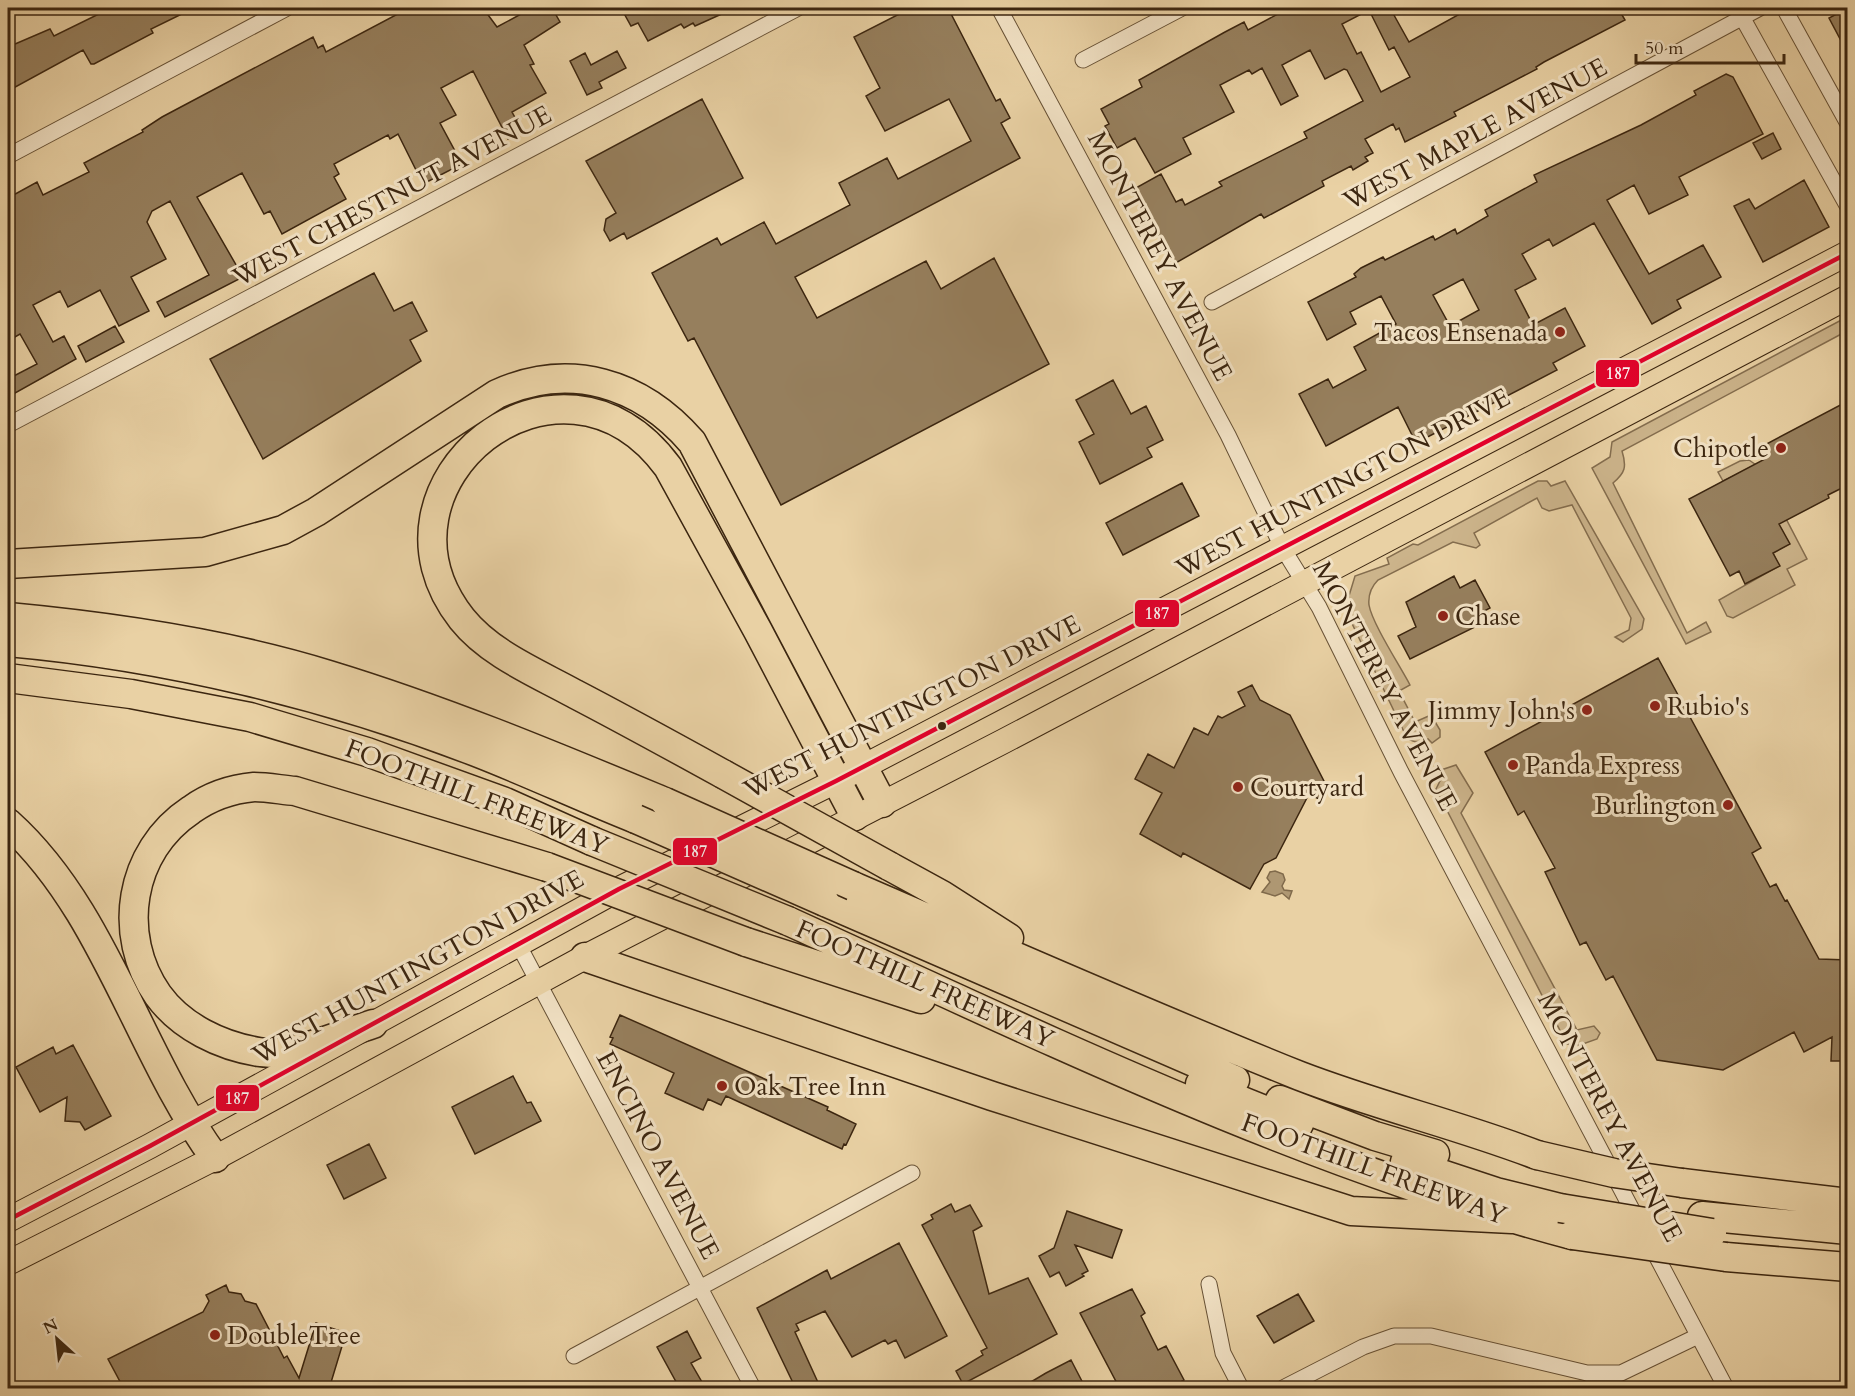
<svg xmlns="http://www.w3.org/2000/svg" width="1855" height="1396" viewBox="0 0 1855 1396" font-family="Cardo,serif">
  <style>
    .green { fill: #ccb48b; stroke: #846d4e; stroke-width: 1.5 }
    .water { fill: #ae9772; stroke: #806a4b; stroke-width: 1.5 }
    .building { fill: #967f5d; stroke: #3c2610; stroke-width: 1.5; fill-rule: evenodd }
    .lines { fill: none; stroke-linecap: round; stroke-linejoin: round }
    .minor-casing { stroke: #675135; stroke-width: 17 }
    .primary-casing { stroke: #3c2610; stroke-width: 26 }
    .motorway-casing { stroke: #3c2610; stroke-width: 31 }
    .minor { stroke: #f1e1c4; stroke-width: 15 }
    .primary { stroke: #e9d1a4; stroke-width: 24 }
    .motorway { stroke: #e9d1a4; stroke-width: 28 }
    .motorway-bridge-casing { stroke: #3c2610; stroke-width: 31; stroke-linecap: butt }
    .motorway-bridge { stroke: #e9d1a4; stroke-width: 28 }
    .bus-1-casing { stroke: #f1e1c4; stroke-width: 9 }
    .bus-1 { stroke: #e4002b; stroke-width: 4.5 }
    .poi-dot { fill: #8f2418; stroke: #f1e1c4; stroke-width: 2 }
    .bus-dot { fill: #3c2610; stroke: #f1e1c4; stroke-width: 2 }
    .labels { text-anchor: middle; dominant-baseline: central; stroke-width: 6; stroke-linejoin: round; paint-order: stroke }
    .street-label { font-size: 26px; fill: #3c2610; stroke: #f1e1c4 }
    .poi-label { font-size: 26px; fill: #3c2610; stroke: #f1e1c4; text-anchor: start }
    .line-badge { stroke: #f1e1c4; stroke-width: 2 }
    .badge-label { font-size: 16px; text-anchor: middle; font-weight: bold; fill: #fff }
  </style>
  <rect width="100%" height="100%" fill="#e9d1a4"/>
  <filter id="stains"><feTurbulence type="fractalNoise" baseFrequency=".00333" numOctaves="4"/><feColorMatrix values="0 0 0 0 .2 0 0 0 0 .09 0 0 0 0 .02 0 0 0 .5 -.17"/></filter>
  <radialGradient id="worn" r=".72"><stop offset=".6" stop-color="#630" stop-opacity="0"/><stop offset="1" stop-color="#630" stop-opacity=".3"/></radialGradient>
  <path class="green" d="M 1847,317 L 1847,331 L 1622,451 C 1627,467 1625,473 1613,483 L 1687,633 L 1706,622 L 1711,632 L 1686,644 L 1592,468 L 1610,457 L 1612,442 Z
    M 1749,460 L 1759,467 L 1807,559 L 1787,569 L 1795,585 L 1733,618 L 1727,616 L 1719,600 L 1779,566 L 1773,553 L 1789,544 L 1749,468 L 1723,481 L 1718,472 L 1740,461 Z
    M 1538,481 L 1547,481 L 1551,486 L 1565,481 L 1644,619 L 1642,629 L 1623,642 L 1615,637 L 1629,630 L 1631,618 L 1572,505 L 1549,511 L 1542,508 L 1537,498 L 1474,533 L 1480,545 L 1476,548 L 1453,542 L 1378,580 C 1371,587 1368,595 1369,605 C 1372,623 1400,666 1410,685 L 1399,691 L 1415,722 L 1431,715 L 1440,730 L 1440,737 L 1432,743 L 1428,739 C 1420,743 1416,744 1407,738 L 1345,609 L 1355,576 L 1389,564 L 1387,558 L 1413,544 L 1418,545 Z
    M 1456,765 L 1473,793 L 1461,813 L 1577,1030 L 1594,1026 L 1600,1033 L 1597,1039 L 1580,1045 L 1567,1044 L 1436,789 L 1441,779 L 1438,771 Z"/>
  <path class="water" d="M 1275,871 L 1283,874 L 1285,880 L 1282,886 L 1284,890 L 1292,891 L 1289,899 L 1282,893 L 1275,896 L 1262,892 L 1270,882 L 1267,878 L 1270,872 Z"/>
  <path class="building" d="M 111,8 L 194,8 L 151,29 L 153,33 L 94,64 L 91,64 L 83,50 L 8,91 L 8,47 L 50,29 L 54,36 Z
    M 409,8 L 483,8 L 497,27 L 523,13 L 520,8 L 552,8 L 560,22 L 524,45 L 534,64 L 530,65 L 546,93 L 512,112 L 523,132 L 508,139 L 473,71 L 441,88 L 456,115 L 440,123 L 462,164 L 423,184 L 398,134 L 390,139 L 388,135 L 334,164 L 339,174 L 334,177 L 346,199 L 282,234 L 270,211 L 264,214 L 242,173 L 197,197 L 243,277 L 165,317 L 157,302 L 209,275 L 170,201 L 152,211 L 147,222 L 166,259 L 131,277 L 149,311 L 119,326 L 100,290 L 68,307 L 60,291 L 33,305 L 53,342 L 64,336 L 76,359 L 8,397 L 8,379 L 37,364 L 20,334 L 8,341 L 8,198 L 37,182 L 43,195 L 89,172 L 84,163 L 143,132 L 142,130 L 162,117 L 313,37 L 318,48 L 323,45 L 326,52 Z
    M 621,8 L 735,8 L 695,26 L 693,23 L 684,28 L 681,24 L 648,41 L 638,23 L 631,26 Z
    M 911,8 L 948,8 L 996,101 L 1000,99 L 1010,118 L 1001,123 L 1020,158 L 795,277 L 817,318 L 926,261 L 941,289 L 994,258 L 1049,364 L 781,505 L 694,338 L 688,341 L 652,273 L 717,238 L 721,245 L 764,222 L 776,244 L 850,205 L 839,183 L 887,158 L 898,179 L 971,141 L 949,99 L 885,131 L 866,96 L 880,88 L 854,37 Z
    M 1275,8 L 1390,8 L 1409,42 L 1458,15 L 1454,8 L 1618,8 L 1625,20 L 1544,62 L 1536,67 L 1537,69 L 1454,112 L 1456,116 L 1405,142 L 1399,128 L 1396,130 L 1393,124 L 1365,139 L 1373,153 L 1365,157 L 1368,161 L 1353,170 L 1351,166 L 1322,181 L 1324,186 L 1264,218 L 1261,214 L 1174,264 L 1134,189 L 1161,174 L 1176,202 L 1182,199 L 1185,205 L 1222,186 L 1219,182 L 1307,138 L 1304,132 L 1363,101 L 1347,70 L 1344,69 L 1325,79 L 1310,50 L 1282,65 L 1298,96 L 1281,105 L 1262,68 L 1252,74 L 1249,70 L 1220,85 L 1234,112 L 1183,138 L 1191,154 L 1155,173 L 1135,138 L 1117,148 L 1105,126 L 1109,124 L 1101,109 L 1142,87 L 1139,80 L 1225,32 L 1244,22 L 1248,30 L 1278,14 ZM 1369,10 L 1389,50 L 1394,47 L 1410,77 L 1381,92 L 1361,52 L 1357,54 L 1342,24 Z
    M 1848,8 L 1848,54 L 1829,18 Z
    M 617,51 L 626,68 L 599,82 L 602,88 L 587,95 L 570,61 L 585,53 L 591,65 Z
    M 1726,74 L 1733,77 L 1763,134 L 1679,177 L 1688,195 L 1649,214 L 1634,185 L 1607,200 L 1649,274 L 1703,245 L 1721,277 L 1677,300 L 1681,308 L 1652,324 L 1594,223 L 1553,246 L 1549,239 L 1522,254 L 1536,279 L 1515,290 L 1533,325 L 1565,308 L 1585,346 L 1553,363 L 1557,370 L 1416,443 L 1398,407 L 1326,446 L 1299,394 L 1328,379 L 1333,388 L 1366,370 L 1354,347 L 1396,324 L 1381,296 L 1350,312 L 1356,324 L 1327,340 L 1308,302 L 1356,277 L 1354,274 L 1361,268 L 1383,257 L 1385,260 L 1433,236 L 1435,240 L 1455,229 L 1457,234 L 1488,216 L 1485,210 L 1537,182 L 1534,175 L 1641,125 L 1696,95 L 1694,91 ZM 1463,279 L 1479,310 L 1450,326 L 1433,295 Z
    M 702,99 L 743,178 L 627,239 L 624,233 L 610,241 L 604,230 L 606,219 L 616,213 L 586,161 Z
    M 1773,133 L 1781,149 L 1762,159 L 1753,143 Z
    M 1804,180 L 1829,227 L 1763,262 L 1734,206 L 1749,199 L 1755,209 Z
    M 374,273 L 394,311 L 412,302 L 427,331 L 410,340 L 421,361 L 263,459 L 210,359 Z
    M 115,326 L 124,342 L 86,362 L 78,346 Z
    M 1113,380 L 1131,414 L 1146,406 L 1163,440 L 1147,448 L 1152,457 L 1100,484 L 1079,442 L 1094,434 L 1076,400 Z
    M 1848,401 L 1848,485 L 1828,495 L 1829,498 L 1779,524 L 1790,544 L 1773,553 L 1780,566 L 1745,584 L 1739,571 L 1730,576 L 1689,499 L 1765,459 L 1759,448 Z
    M 1182,483 L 1199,516 L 1123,555 L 1106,523 Z
    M 1454,576 L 1460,588 L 1475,580 L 1490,608 L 1475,616 L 1479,625 L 1410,659 L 1398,636 L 1416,627 L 1406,602 Z
    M 1658,658 L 1761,848 L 1752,853 L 1770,887 L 1776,884 L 1785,901 L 1787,900 L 1819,959 L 1848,960 L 1848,1061 L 1831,1061 L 1832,1037 L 1804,1052 L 1794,1032 L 1723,1070 L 1657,1060 L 1613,976 L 1606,980 L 1586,942 L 1580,945 L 1545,872 L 1555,868 L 1524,811 L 1518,815 L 1485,752 Z
    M 1252,685 L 1260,700 L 1290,715 L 1326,785 L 1319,799 L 1309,794 L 1276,858 L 1264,864 L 1250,889 L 1183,853 L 1181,857 L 1140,834 L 1162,793 L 1135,779 L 1148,754 L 1174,768 L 1194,728 L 1208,735 L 1218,716 L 1222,718 L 1245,706 L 1238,692 Z
    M 620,1015 L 828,1107 L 827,1110 L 856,1124 L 846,1145 L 844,1144 L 842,1149 L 726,1096 L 721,1105 L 708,1099 L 703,1110 L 665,1093 L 674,1073 L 610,1044 L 613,1038 L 610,1037 Z
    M 73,1045 L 111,1116 L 85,1130 L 80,1122 L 65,1121 L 67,1097 L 40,1112 L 16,1067 L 53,1047 L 56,1054 Z
    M 513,1076 L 527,1103 L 531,1102 L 541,1121 L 475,1154 L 452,1107 Z
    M 369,1144 L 386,1178 L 344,1199 L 327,1165 Z
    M 951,1204 L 955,1212 L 970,1205 L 982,1226 L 973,1231 L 989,1294 L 1028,1278 L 1057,1334 L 963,1384 L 956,1371 L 983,1355 L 981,1351 L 987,1348 L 922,1225 L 933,1219 L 931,1215 Z
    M 1067,1211 L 1122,1230 L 1112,1258 L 1075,1245 L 1088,1271 L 1082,1274 L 1084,1276 L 1066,1286 L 1059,1272 L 1050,1277 L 1039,1256 L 1054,1248 Z
    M 899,1243 L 947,1336 L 905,1358 L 896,1340 L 888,1344 L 885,1340 L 852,1357 L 825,1311 L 796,1324 L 799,1330 L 795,1332 L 821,1389 L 796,1389 L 757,1308 L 827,1270 L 831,1279 Z
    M 226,1285 L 229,1292 L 241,1294 L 245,1301 L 256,1304 L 284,1358 L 287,1356 L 299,1378 L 316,1323 L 346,1333 L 329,1389 L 124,1389 L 108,1359 L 203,1312 L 209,1301 L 206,1295 Z
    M 1132,1289 L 1145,1313 L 1141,1316 L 1158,1350 L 1166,1346 L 1184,1380 L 1169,1389 L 1120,1389 L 1080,1313 Z
    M 1298,1294 L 1314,1321 L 1274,1343 L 1257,1316 Z
    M 687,1331 L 701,1358 L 691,1363 L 706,1389 L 680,1389 L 657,1347 Z
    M 1071,1360 L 1086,1389 L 1019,1389 L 1046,1373 Z"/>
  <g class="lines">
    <defs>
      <path id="minor" d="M 999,8 L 1228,435 L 1282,547 L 1319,607 L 1401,772 L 1639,1223
        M 1737,8 L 1848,207
        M 1784,8 L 1848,124
        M 1083,60 L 1182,8
        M 8,156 L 287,8
        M 1212,302 L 1760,8
        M 8,425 L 798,8
        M 518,944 L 753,1388
        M 1650,1244 L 1726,1388
        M 1209,1284 L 1223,1353 L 1241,1388
        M 574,1356 L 912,1173
        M 1283,1388 L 1363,1347 L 1394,1336 L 1431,1336 L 1587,1373 L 1621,1373 L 1698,1336"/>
      <path id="primary" d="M 8,1220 L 150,1146 L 619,889 L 836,781 L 1848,253
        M 8,1263 L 215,1158 L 585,957 L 1004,741 L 1848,297"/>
      <path id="motorway" d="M 8,564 L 205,552 L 283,530 L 316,512 L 497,394 C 570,361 641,383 692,442 L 882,803
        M 8,617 C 115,627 226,643 329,675 C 444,710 554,756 665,802
        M 8,642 C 166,656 328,695 476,752 C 530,773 583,798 636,819
        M 8,678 L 131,694 L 250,717 L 367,752 L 505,802 L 592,841
        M 723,774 C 674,747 625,720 575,694 C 537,673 490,654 462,619 C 356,484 560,320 668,467 L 758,631 L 855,816
        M 8,823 C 105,910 138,1053 215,1158
        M 889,866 L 942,895 L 1009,938
        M 853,886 C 1001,950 1150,1016 1300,1076 C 1378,1106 1459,1125 1537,1155
        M 825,902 L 1235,1080
        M 788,921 C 1043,1037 1300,1163 1572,1235
        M 746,942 L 921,999
        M 585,957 L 992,1096 L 1351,1211 L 1512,1219
        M 373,1024 C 341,1034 293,1057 259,1052 C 221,1046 181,1027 158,995 C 116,935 129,851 191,810 C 209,797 232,789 254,787 C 268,787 282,790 295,791 L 547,867
        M 1200,1084 L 1299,1124
        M 1280,1100 L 1375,1136 L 1435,1154
        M 1405,1162 L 1496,1192 L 1560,1208
        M 1682,1183 L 1848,1203
        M 1702,1216 L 1848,1230
        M 1726,1257 L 1848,1267"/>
    </defs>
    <use href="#minor" class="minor-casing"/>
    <use href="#primary" class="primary-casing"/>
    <use href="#motorway" class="motorway-casing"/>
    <use href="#minor" class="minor"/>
    <use href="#primary" class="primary"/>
    <use href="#motorway" class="motorway"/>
    <defs>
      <path id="motorway-bridge" d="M 723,774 L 889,866
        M 665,802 L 853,886
        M 636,819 L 825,902
        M 592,841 L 788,921
        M 547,867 L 746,942
        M 1537,1155 L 1614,1173 L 1682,1183
        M 1560,1208 L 1712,1233
        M 1572,1235 L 1726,1257"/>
    </defs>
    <use href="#motorway-bridge" class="motorway-bridge-casing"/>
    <use href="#motorway-bridge" class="motorway-bridge"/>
    <defs>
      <path id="bus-1" d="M 8,1220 L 150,1146 L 619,889 L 836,781 L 1848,253"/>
    </defs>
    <use href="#bus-1" class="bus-1-casing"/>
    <use href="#bus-1" class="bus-1"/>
  </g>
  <g class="poi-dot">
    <circle cx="1560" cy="332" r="6"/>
    <circle cx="1781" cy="448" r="6"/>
    <circle cx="1443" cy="616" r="6"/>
    <circle cx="1655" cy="706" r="6"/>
    <circle cx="1587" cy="710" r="6"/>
    <circle cx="1513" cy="765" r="6"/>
    <circle cx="1238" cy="787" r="6"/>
    <circle cx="1728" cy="805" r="6"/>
    <circle cx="722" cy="1086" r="6"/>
    <circle cx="215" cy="1335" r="6"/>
  </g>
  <circle class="bus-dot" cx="942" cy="726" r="5"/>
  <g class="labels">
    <g class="street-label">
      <text transform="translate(1475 134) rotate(-28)">WEST MAPLE AVENUE</text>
      <text transform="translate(392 196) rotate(-28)">WEST CHESTNUT AVENUE</text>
      <text transform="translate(1160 256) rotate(62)">MONTEREY AVENUE</text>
      <text transform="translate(1343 483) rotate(-28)">WEST HUNTINGTON DRIVE</text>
      <text transform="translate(1385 686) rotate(62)">MONTEREY AVENUE</text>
      <text transform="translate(912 707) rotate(-27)">WEST HUNTINGTON DRIVE</text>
      <text transform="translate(477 797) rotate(21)">FOOTHILL FREEWAY</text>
      <text transform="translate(418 967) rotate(-29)">WEST HUNTINGTON DRIVE</text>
      <text transform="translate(925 984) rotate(24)">FOOTHILL FREEWAY</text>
      <text transform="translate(1610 1117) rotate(62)">MONTEREY AVENUE</text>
      <text transform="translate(658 1155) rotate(62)">ENCINO AVENUE</text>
      <text transform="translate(1374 1169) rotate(20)">FOOTHILL FREEWAY</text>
    </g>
    <g class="poi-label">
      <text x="1548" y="332" text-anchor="end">Tacos Ensenada</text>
      <text x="1769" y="448" text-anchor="end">Chipotle</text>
      <text x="1455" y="616">Chase</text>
      <text x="1667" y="706">Rubio's</text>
      <text x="1575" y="710" text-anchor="end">Jimmy John's</text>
      <text x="1525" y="765">Panda Express</text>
      <text x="1250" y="787">Courtyard</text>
      <text x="1716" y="805" text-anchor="end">Burlington</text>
      <text x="734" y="1086">Oak Tree Inn</text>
      <text x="227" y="1335">DoubleTree</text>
    </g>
  </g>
  <g class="line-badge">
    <rect x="1595" y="359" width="45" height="29" rx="6" fill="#e4002b"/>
    <rect x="1134" y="599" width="46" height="29" rx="6" fill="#e4002b"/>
    <rect x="672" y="837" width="46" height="29" rx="6" fill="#e4002b"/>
    <rect x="215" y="1084" width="45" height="28" rx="6" fill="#e4002b"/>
  </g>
  <g class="badge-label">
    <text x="1618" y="379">187</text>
    <text x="1157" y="619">187</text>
    <text x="695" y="857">187</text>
    <text x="237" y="1104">187</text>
  </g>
  <rect width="1855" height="1396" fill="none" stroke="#e9d1a4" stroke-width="30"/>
  <rect x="9" y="9" width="1837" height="1378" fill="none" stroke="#3c2610" stroke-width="3"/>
  <rect x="15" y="15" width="1825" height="1366" fill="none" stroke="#3c2610" stroke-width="1.5"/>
  <g transform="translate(57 1339) rotate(333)" stroke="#f1e1c4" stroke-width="4.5" paint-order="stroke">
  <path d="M0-4.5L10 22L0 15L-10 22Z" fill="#3c2610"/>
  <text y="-9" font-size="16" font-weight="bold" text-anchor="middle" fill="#3c2610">N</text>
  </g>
  <path d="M1636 54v9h148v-9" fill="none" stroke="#3c2610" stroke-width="3"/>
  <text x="1645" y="54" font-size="18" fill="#3c2610" stroke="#f1e1c4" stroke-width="4.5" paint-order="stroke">50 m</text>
  <rect width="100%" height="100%" filter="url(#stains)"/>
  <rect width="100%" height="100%" fill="url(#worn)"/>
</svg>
